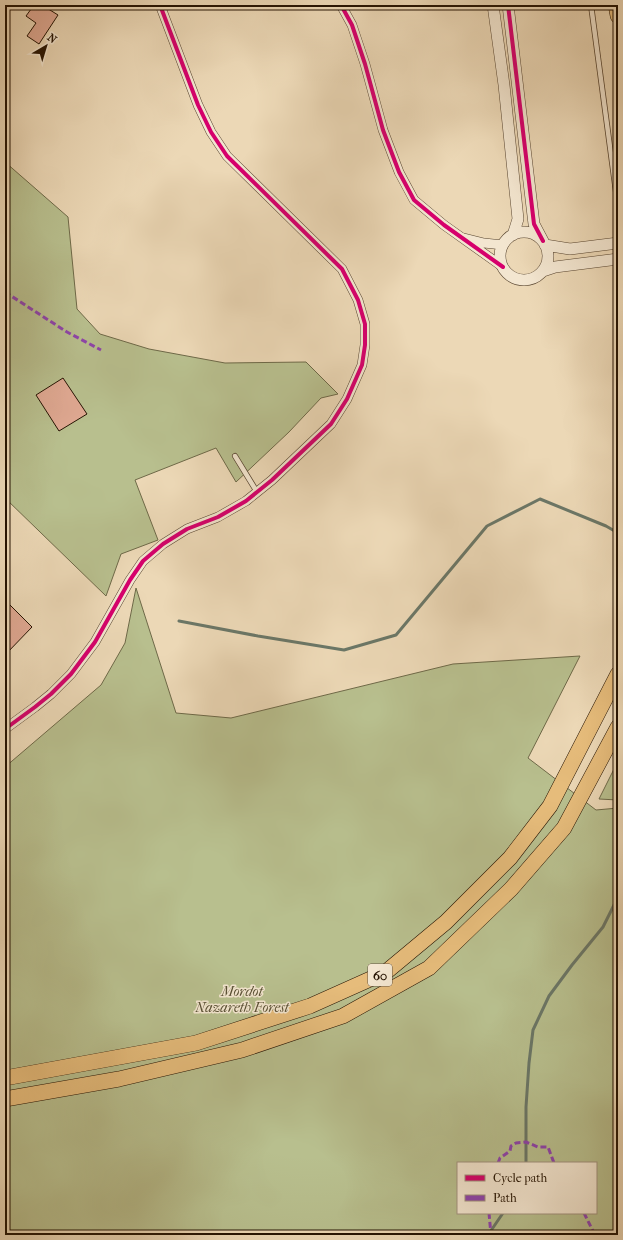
<svg xmlns="http://www.w3.org/2000/svg" width="623" height="1240" viewBox="0 0 623 1240" font-family="'IM FELL French Canon',serif">
  <style>
    .green { fill: #b8bf8e; stroke: #6e6948; fill-rule: evenodd }
    .lines { fill: none; stroke-linecap: round; stroke-linejoin: round }
    .stream { stroke: #6b7767; stroke-width: 3 }
    .building { fill: #e0a993; stroke: #251302 }
    .service-casing { stroke: #57442f; stroke-width: 6 }
    .minor-casing { stroke: #57442f; stroke-width: 10 }
    .tertiary-casing { stroke: #57442f; stroke-width: 12 }
    .trunk-casing { stroke: #251302; stroke-width: 16 }
    .service { stroke: #f3e6d0; stroke-width: 4.5 }
    .minor { stroke: #f3e6d0; stroke-width: 9 }
    .tertiary { stroke: #f3e6d0; stroke-width: 11 }
    .trunk { stroke: #e6bc7b; stroke-width: 15 }
    .quiet { stroke: #8e44ad; stroke-width: 3; stroke-dasharray: 6 3; stroke-linecap: butt }
    .cycleway-casing { stroke: #f3e6d0; stroke-width: 6 }
    .cycleway { stroke: #d6006c; stroke-width: 4 }
    .labels { text-anchor: middle; dominant-baseline: central; stroke-width: 3; stroke-linejoin: round; paint-order: stroke }
    .shield { fill: #f3e6d0; stroke: #635240; stroke-width: 1 }
    .shield-label { font-size: 13px; font-weight: bold; fill: #251302 }
    .park-label { font-size: 14px; font-style: italic; fill: #584f33; stroke: #f3e6d0 }
  </style>
  <rect width="100%" height="100%" fill="#ecd8b6"/>
  <filter id="stains"><feTurbulence type="fractalNoise" baseFrequency=".005" numOctaves="4"/><feColorMatrix values="0 0 0 0 .2 0 0 0 0 .09 0 0 0 0 .02 0 0 0 .5 -.17"/></filter>
  <radialGradient id="worn" r=".72"><stop offset=".6" stop-color="#630" stop-opacity="0"/><stop offset="1" stop-color="#630" stop-opacity=".3"/></radialGradient>
  <path class="green" d="M 5,162 L 68,217 L 77,309 L 100,334 L 149,349 L 225,363 L 306,362 L 338,394 L 321,398 L 289,432 L 236,482 L 216,448 L 135,480 L 158,540 L 121,554 L 106,596 L 5,498 Z
    M 136,588 L 176,713 L 231,718 L 453,664 L 580,656 L 528,758 L 596,810 L 618,808 L 618,1235 L 5,1235 L 5,767 L 101,685 L 125,643 ZM 458,1163 L 596,1163 L 596,1213 L 458,1213 Z
    M 618,761 L 618,800 L 599,799 Z"/>
  <g class="lines">
    <path class="stream" d="M 179,621 L 258,636 L 344,650 L 396,635 L 487,526 L 540,499 L 606,526 L 618,533
      M 526,1163 L 526,1107 L 529,1063 L 533,1030 L 549,996 L 572,965 L 603,927 L 618,897
      M 488,1235 L 503,1213"/>
  </g>
  <path class="building" d="M 34,5 L 42,5 L 58,15 L 39,44 L 27,36 L 36,23 L 26,16 Z
    M 63,378 L 87,414 L 59,431 L 36,395 Z
    M 9,604 L 32,627 L 5,655 L 5,608 Z"/>
  <g class="lines">
    <defs>
      <path id="service" d="M 591,5 L 618,207
        M 235,456 L 257,492"/>
      <path id="minor" d="M 341,5 L 352,25 L 365,64 L 383,130 L 399,172 L 414,200 L 444,225 L 503,267
        M 464,238 L 484,243 L 503,245
        M 5,729 L 35,707 L 51,694 L 71,674 L 95,642 L 130,580 L 143,561 L 163,544 L 187,529 L 218,517 L 246,501 L 272,480 L 331,424 L 347,399 L 362,365 L 365,345 L 365,324 L 358,300 L 342,269 L 227,156 L 211,132 L 198,105 L 160,5"/>
      <path id="tertiary" d="M 493,5 L 504,85 L 518,219 L 513,235
        M 508,5 L 534,224 L 543,241
        M500 256a24 24 0 1 1 48 0a24 24 0 1 1-48 0Z
        M 545,245 L 570,249 L 618,243
        M 543,271 L 555,267 L 618,259"/>
      <path id="trunk" d="M 616,5 L 618,16
        M 5,1078 L 196,1043 L 310,1006 L 386,972 L 446,922 L 510,858 L 550,806 L 618,674
        M 5,1099 L 119,1079 L 242,1050 L 343,1016 L 429,968 L 511,889 L 564,828 L 618,727"/>
    </defs>
    <use href="#service" class="service-casing"/>
    <use href="#minor" class="minor-casing"/>
    <use href="#tertiary" class="tertiary-casing"/>
    <use href="#trunk" class="trunk-casing"/>
    <use href="#service" class="service"/>
    <use href="#minor" class="minor"/>
    <use href="#tertiary" class="tertiary"/>
    <use href="#trunk" class="trunk"/>
    <path class="quiet" d="M 5,292 L 67,332 L 101,350
      M 498,1163 L 500,1158 L 510,1151 L 511,1146 L 516,1143 L 526,1142 L 538,1147 L 548,1147 L 554,1163
      M 489,1213 L 491,1235
      M 584,1213 L 595,1235"/>
    <defs>
      <path id="cycleway" d="M 341,5 L 352,25 L 365,64 L 383,130 L 399,172 L 414,200 L 444,225 L 503,267
        M 508,5 L 534,224 L 543,241
        M 5,729 L 35,707 L 51,694 L 71,674 L 95,642 L 130,580 L 143,561 L 163,544 L 187,529 L 218,517 L 246,501 L 272,480 L 331,424 L 347,399 L 362,365 L 365,345 L 365,324 L 358,300 L 342,269 L 227,156 L 211,132 L 198,105 L 160,5"/>
    </defs>
    <use href="#cycleway" class="cycleway-casing"/>
    <use href="#cycleway" class="cycleway"/>
  </g>
  <g class="labels">
    <rect class="shield" x="368" y="964" width="24" height="22" rx="3"/>
    <g class="shield-label">
      <text x="380" y="975">60</text>
    </g>
    <g class="park-label">
      <text x="242" y="991">Mordot<tspan x="242" dy="16">Nazareth Forest</tspan></text>
    </g>
  </g>
  <rect width="623" height="1240" fill="none" stroke="#ecd8b6" stroke-width="20"/>
  <rect x="6" y="6" width="611" height="1228" fill="none" stroke="#251302" stroke-width="2"/>
  <rect x="10" y="10" width="603" height="1220" fill="none" stroke="#251302"/>
  <rect x="457" y="1162" width="140" height="52" fill="#f3e6d0" stroke="#a1927e"/>
  <rect x="465" y="1175" width="20" height="6" fill="#d6006c" stroke="#a1927e"/>
  <text x="493" y="1182" font-size="12" fill="#251302">Cycle path</text>
  <rect x="465" y="1195" width="20" height="6" fill="#8e44ad" stroke="#a1927e"/>
  <text x="493" y="1202" font-size="12" fill="#251302">Path</text>
  <g transform="translate(46 46) rotate(38)" stroke="#f3e6d0" stroke-width="3" paint-order="stroke">
  <path d="M0-3L7 15L0 10L-7 15Z" fill="#251302"/>
  <text y="-6" font-size="11" font-weight="bold" text-anchor="middle" fill="#251302">N</text>
  </g>
  <rect width="100%" height="100%" filter="url(#stains)"/>
  <rect width="100%" height="100%" fill="url(#worn)"/>
</svg>
